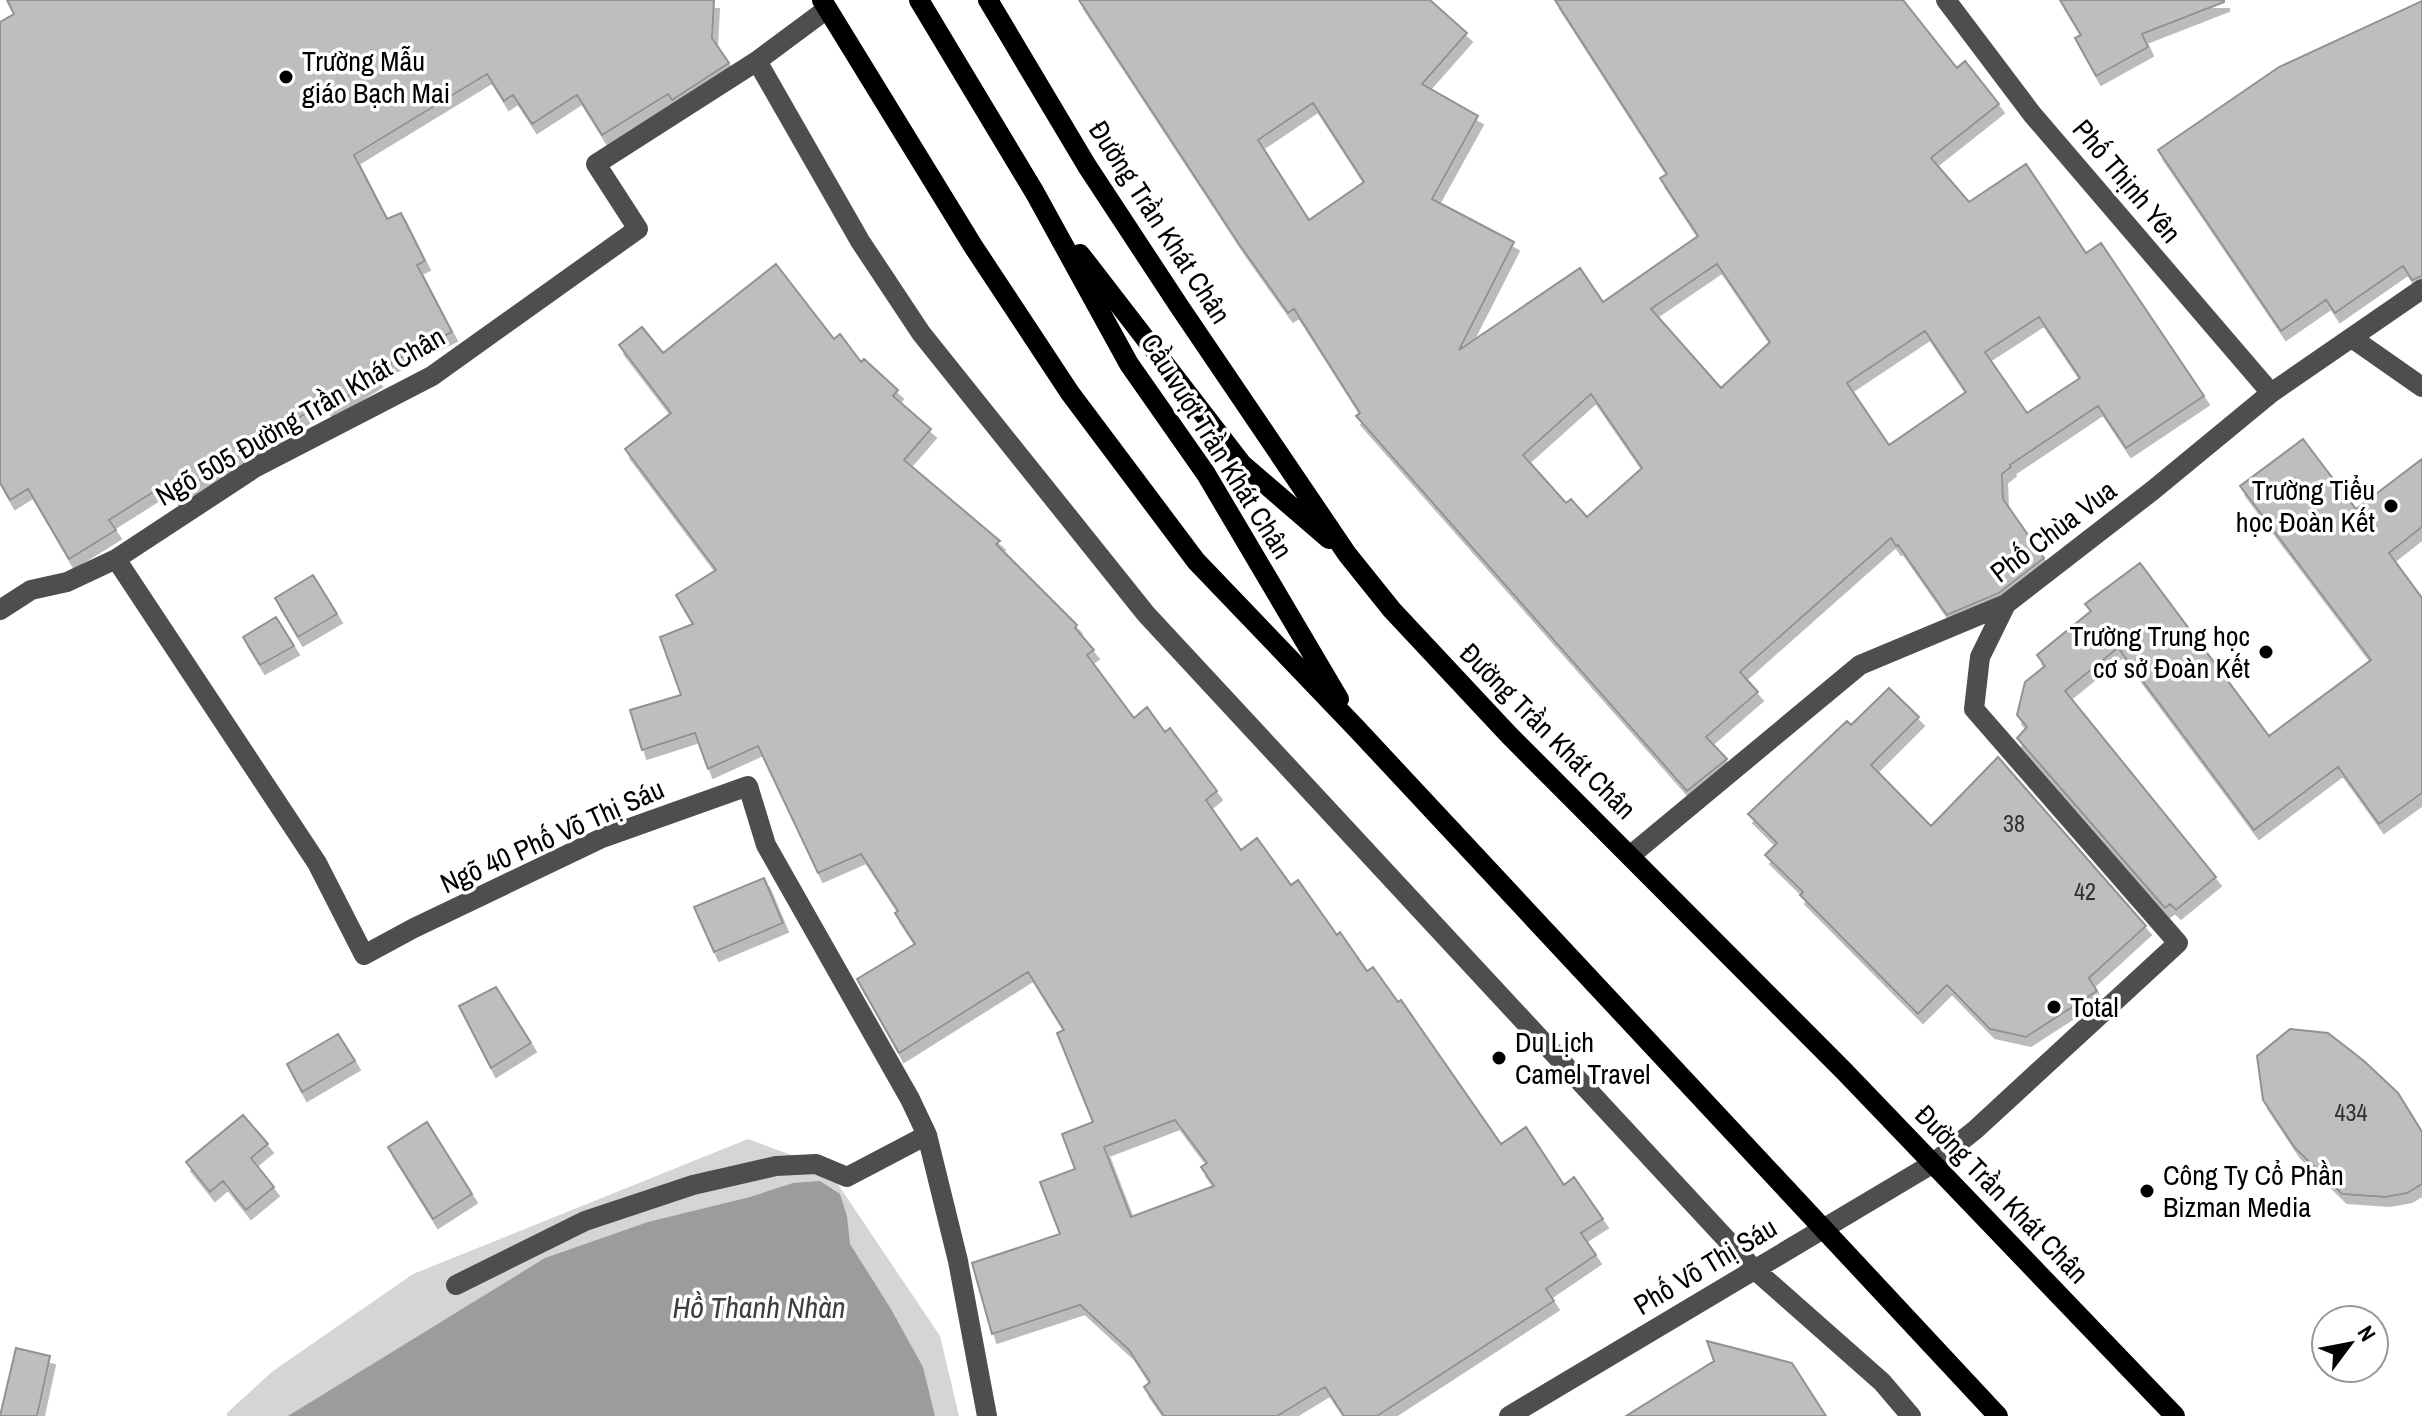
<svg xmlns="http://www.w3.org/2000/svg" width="2422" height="1416" viewBox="0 0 2422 1416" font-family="'Archivo Narrow',sans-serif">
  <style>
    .green { fill: #d5d5d5 }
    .water { fill: #9c9c9c }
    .building { fill: #bebebe; stroke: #929292; stroke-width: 2; fill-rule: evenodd; filter: url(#shadow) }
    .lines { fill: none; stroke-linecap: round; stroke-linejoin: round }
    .minor { stroke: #4e4e4e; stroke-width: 20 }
    .major { stroke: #000; stroke-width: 20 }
    .poi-dot { fill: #000; stroke: #fff; stroke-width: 3 }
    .labels { text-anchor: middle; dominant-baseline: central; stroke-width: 7; stroke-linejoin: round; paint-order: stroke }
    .number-label { font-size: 24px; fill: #303030 }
    .poi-label { font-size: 28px; fill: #000; stroke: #fff; text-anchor: start }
    .street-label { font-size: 28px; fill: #000; stroke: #fff }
    .water-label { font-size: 30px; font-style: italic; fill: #3d3d3d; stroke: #fff }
  </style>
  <defs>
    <filter id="shadow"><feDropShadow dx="5" dy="9" stdDeviation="0" flood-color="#0004"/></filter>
  </defs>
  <rect width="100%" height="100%" fill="#fff"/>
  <path class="green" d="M 748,1139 L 827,1168 L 940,1336 L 959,1416 L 227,1416 L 227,1413 L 273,1371 L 413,1274 Z"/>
  <path class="water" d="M 820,1181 L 840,1194 L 847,1216 L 850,1244 L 891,1309 L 923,1367 L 935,1416 L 288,1416 L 545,1258 L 648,1222 L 750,1197 L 793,1183 Z"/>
  <path class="building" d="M 7,0 L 714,0 L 712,38 L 729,63 L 672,100 L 668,94 L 602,135 L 577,95 L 532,124 L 513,95 L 504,101 L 487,74 L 354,155 L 387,219 L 401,213 L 425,261 L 417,265 L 452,332 L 373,372 L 377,378 L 328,409 L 324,402 L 174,496 L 166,484 L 109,520 L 116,530 L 69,559 L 28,489 L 10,500 L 0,483 L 0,22 L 14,14 Z
    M 1079,0 L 1430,0 L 1467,33 L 1422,84 L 1478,116 L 1432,199 L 1514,242 L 1459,350 L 1580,268 L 1603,302 L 1698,236 L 1660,178 L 1667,174 L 1555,0 L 1903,0 L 1957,68 L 1965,61 L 1999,104 L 1931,158 L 1969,202 L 2026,164 L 2086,253 L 2101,243 L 2204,396 L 2126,448 L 2098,406 L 2010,465 L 2011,467 L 2002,474 L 2003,499 L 2044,558 L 1999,593 L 1947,615 L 1898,545 L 1896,546 L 1891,538 L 1740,672 L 1758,692 L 1706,737 L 1727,759 L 1687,791 L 1356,416 L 1360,413 L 1294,309 L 1288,313 L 1239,244 ZM 1313,103 L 1364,182 L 1309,220 L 1258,140 ZM 1717,264 L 1770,342 L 1721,388 L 1651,309 ZM 2039,317 L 2080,378 L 2027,413 L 1985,352 ZM 1925,331 L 1966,392 L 1889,445 L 1847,383 ZM 1591,394 L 1642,468 L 1587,517 L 1571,499 L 1566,503 L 1523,455 Z
    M 2060,0 L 2224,0 L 2224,2 L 2142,34 L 2148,47 L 2096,76 L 2075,38 L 2081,35 Z
    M 2422,1 L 2422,276 L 2412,280 L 2403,266 L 2335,313 L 2326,300 L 2281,331 L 2158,150 L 2279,67 Z
    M 776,264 L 834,339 L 840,334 L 861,362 L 864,359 L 898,390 L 893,396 L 931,429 L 904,460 L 1000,541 L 996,544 L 1077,625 L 1075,628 L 1094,650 L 1087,655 L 1134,718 L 1147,707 L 1165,732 L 1170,728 L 1217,791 L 1206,800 L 1241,850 L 1257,838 L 1291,885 L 1298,880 L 1337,935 L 1340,932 L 1367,971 L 1373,967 L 1398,1002 L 1401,1000 L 1501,1144 L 1526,1127 L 1564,1185 L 1574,1177 L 1603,1219 L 1581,1233 L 1596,1255 L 1546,1289 L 1554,1301 L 1377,1416 L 1344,1416 L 1325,1387 L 1277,1416 L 1164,1416 L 1144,1387 L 1150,1382 L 1129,1350 L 1080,1305 L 992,1334 L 972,1263 L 1060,1234 L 1040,1182 L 1075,1169 L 1062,1134 L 1093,1122 L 1057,1033 L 1064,1030 L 1028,972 L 899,1053 L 857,979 L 915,944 L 895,913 L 898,911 L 861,854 L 818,873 L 758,746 L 708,769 L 695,733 L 642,750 L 630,710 L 681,695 L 660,637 L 693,624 L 676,595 L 716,570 L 625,449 L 671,413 L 619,345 L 642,327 L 663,353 ZM 1175,1120 L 1207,1163 L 1201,1167 L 1214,1186 L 1131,1217 L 1104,1147 Z
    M 2303,439 L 2356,509 L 2422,459 L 2422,527 L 2389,553 L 2422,598 L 2422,793 L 2379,824 L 2338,767 L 2254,830 L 2118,648 L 2065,691 L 2216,877 L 2176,910 L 2170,904 L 2165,908 L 2017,738 L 2027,727 L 2017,715 L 2025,682 L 2045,666 L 2037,655 L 2091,611 L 2085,604 L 2140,563 L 2269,736 L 2371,660 L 2240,486 Z
    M 313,575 L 337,614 L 298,637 L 275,598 Z
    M 276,617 L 294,646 L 260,665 L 243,637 Z
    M 1889,688 L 1919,717 L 1871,765 L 1931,826 L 1998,757 L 2146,926 L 2089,978 L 2097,991 L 2026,1037 L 1990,1029 L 1947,985 L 1918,1014 L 1800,895 L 1803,892 L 1765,855 L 1777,843 L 1748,814 L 1847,721 L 1851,725 Z
    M 764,878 L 783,923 L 714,952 L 694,907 Z
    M 496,987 L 531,1043 L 491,1068 L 459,1006 Z
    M 2290,1029 L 2328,1033 L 2364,1061 L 2398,1093 L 2422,1132 L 2422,1184 L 2407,1193 L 2385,1197 L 2342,1194 L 2295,1148 L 2263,1100 L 2257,1056 Z
    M 338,1034 L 355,1061 L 302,1092 L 287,1064 Z
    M 243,1115 L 268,1144 L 251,1158 L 274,1187 L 246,1210 L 223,1181 L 210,1192 L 186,1162 Z
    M 427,1122 L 472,1194 L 433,1219 L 388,1147 Z
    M 1707,1341 L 1792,1363 L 1826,1416 L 1626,1416 L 1714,1361 Z
    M 16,1348 L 50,1356 L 37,1416 L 0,1416 Z"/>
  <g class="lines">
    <path class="minor" d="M 1946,0 L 2032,114 L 2271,393
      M 757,61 L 860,241 L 921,333 L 1146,614 L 1754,1269 L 1882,1382 L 1911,1416
      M 2352,338 L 2422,387
      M 116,559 L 317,863 L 364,955 L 414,928 L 602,838 L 748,786 L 766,845 L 910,1099 L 927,1135 L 958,1261 L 987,1416
      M 0,610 L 31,590 L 67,582 L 116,559 L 256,467 L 432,376 L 638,229 L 596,164 L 757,61 L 827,9
      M 1631,855 L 1860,665 L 2006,604 L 2152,491 L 2271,393 L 2422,289
      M 456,1285 L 585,1221 L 693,1185 L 776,1166 L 816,1164 L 847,1177 L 927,1135
      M 1509,1416 L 1932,1164 L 1975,1130 L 2178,943 L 1974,709 L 1980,657 L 2006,604"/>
    <path class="major" d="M 822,0 L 973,246 L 1070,393 L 1196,561 L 1356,728 L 1998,1416
      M 919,0 L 1035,193 L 1129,364 L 1206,474 L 1339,699
      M 988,0 L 1087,166 L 1179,306 L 1347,554 L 1392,610 L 1509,735 L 1845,1072 L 2175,1416
      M 1080,254 L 1242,464 L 1329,539"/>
  </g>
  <g class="poi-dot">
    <circle cx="286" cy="77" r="8"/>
    <circle cx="2391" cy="506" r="8"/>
    <circle cx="2266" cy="652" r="8"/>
    <circle cx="2054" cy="1007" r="8"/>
    <circle cx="1499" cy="1058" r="8"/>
    <circle cx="2147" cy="1191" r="8"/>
  </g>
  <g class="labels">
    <g class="number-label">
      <text x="2014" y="823">38</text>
      <text x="2085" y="891">42</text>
      <text x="2351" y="1112">434</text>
    </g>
    <g class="poi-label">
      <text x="302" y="61">Trường Mẫu<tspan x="302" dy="32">giáo Bạch Mai</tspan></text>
      <text x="2375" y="490" text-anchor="end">Trường Tiểu<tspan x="2375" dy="32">học Đoàn Kết</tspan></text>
      <text x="2250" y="636" text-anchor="end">Trường Trung học<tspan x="2250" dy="32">cơ sở Đoàn Kết</tspan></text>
      <text x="2070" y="1007">Total</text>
      <text x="1515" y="1042">Du Lịch<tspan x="1515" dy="32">Camel Travel</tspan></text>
      <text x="2163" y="1175">Công Ty Cổ Phần<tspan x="2163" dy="32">Bizman Media</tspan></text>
    </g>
    <g class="street-label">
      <text transform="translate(2127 181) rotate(50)">Phố Thịnh Yên</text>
      <text transform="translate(1160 222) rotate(57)">Đường Trần Khát Chân</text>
      <text transform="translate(300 416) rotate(-30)">Ngõ 505 Đường Trần Khát Chân</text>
      <text transform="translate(1217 446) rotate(58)">Cầu vượt Trần Khát Chân</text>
      <text transform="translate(2053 531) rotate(-37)">Phố Chùa Vua</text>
      <text transform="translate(1548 731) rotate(45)">Đường Trần Khát Chân</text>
      <text transform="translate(552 836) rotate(-24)">Ngõ 40 Phố Võ Thị Sáu</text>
      <text transform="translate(2002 1194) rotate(46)">Đường Trần Khát Chân</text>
      <text transform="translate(1705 1266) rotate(-31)">Phố Võ Thị Sáu</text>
    </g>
    <g class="water-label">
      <text x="759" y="1307">Hồ Thanh Nhàn</text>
    </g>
  </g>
  <g transform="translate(2350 1344) rotate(58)"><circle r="38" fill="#ffffff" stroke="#999999" stroke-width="2"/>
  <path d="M0-6L14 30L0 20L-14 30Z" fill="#000000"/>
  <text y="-12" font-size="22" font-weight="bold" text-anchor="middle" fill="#000000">N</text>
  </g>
</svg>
